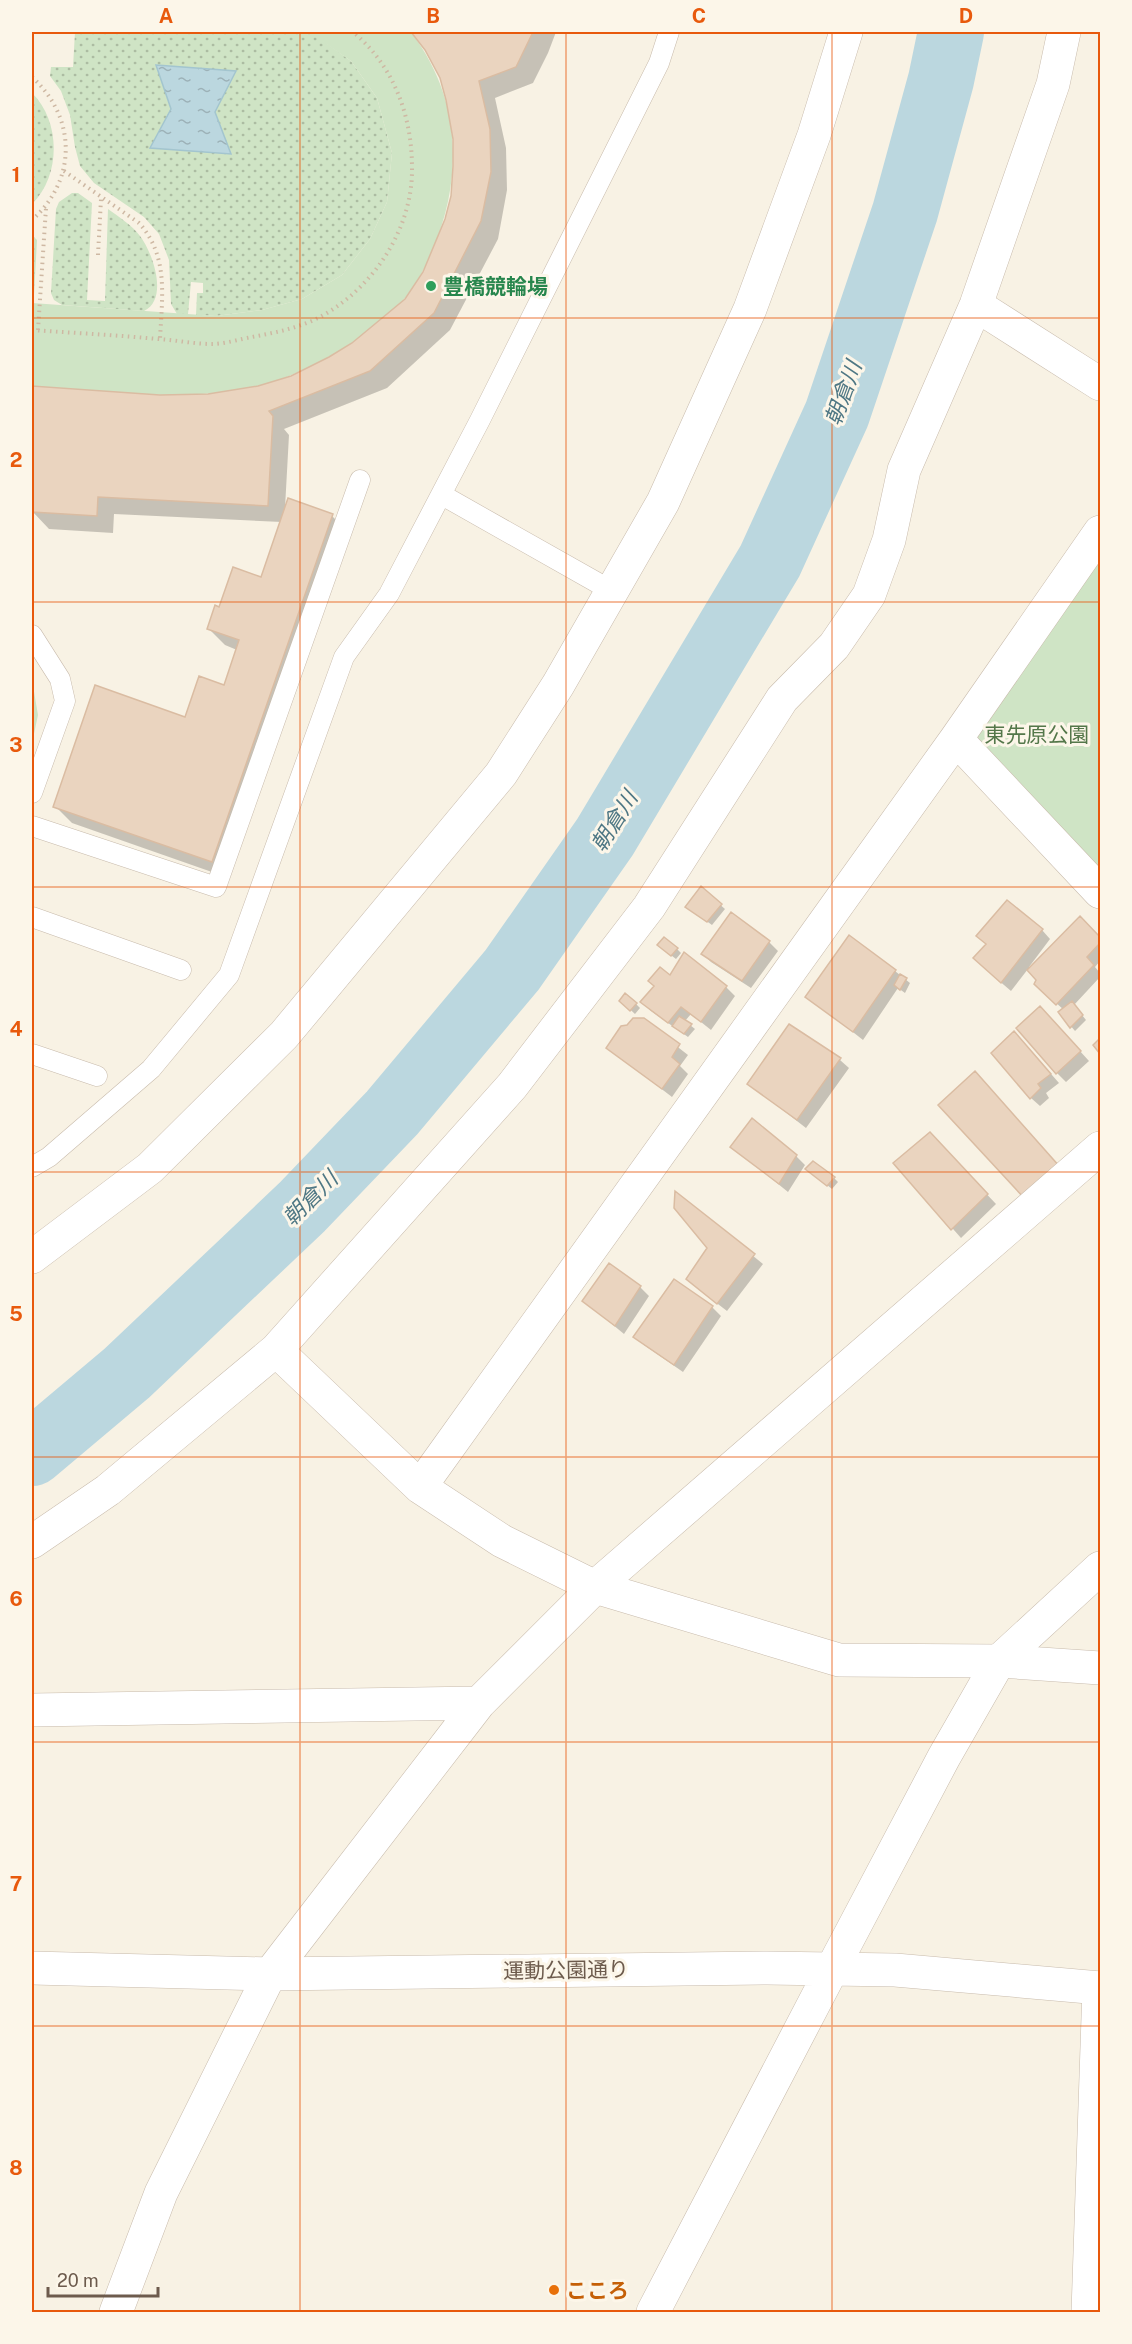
<svg xmlns="http://www.w3.org/2000/svg" width="1132" height="2344" viewBox="0 0 1132 2344" font-family="'Public Sans','Noto Sans JP',sans-serif">
  <style>
    .grass { fill: url(#grass-dots) }
    .park { fill: #cfe4c5 }
    .water { fill: url(#water-ripples); stroke: #a3c5cf; stroke-width: 1.5 }
    .shadow { fill: #0003 }
    .lines { fill: none; stroke-linecap: round; stroke-linejoin: round }
    .river { stroke: #bbd7df; stroke-width: 66 }
    .building { fill: #ead4bf; stroke: #dabca2; stroke-width: 1.5 }
    .service-casing { stroke: #c8bbac; stroke-width: 21 }
    .minor-casing { stroke: #c8bbac; stroke-width: 34 }
    .tertiary-casing { stroke: #c8bbac; stroke-width: 34 }
    .path { stroke: #ceb8a3; stroke-width: 4; stroke-dasharray: 1.5 4.5; stroke-linecap: butt }
    .service { stroke: #fff; stroke-width: 20 }
    .minor { stroke: #fff; stroke-width: 33 }
    .tertiary { stroke: #fff; stroke-width: 33 }
    .grid { fill: none; stroke: #e8590c; stroke-width: 1.5; stroke-opacity: 0.55 }
    .leisure-dot { fill: #2e9e5b; stroke: #fcf6e9; stroke-width: 2 }
    .food-dot { fill: #e8710a; stroke: #fcf6e9; stroke-width: 2 }
    .labels { text-anchor: middle; dominant-baseline: central; stroke-width: 6; stroke-linejoin: round; paint-order: stroke }
    .leisure-label { font-size: 21px; font-weight: bold; fill: #27864d; stroke: #fcf6e9; text-anchor: start }
    .park-label { font-size: 21px; fill: #54774a; stroke: #fcf6e9 }
    .street-label { font-size: 21px; fill: #6d5b4d; stroke: #fcf6e9 }
    .food-label { font-size: 21px; font-weight: bold; fill: #c56008; stroke: #fcf6e9; text-anchor: start }
    .water-label { font-size: 22px; font-style: italic; fill: #4e7784; stroke: #fcf6e9 }
    .neatline { fill: none; stroke: #e8590c; stroke-width: 2 }
    .grid-label { font-size: 20px; text-anchor: middle; font-weight: bold; fill: #e8590c }
  </style>
  <defs>
    <pattern id="grass-dots" width="8" height="8" patternUnits="userSpaceOnUse" patternTransform="scale(1.5)"><rect width="8" height="8" fill="#cfe4c5"/><path d="M2 2h.1M6 6h.1" fill="none" stroke="#acbca2" stroke-width="1.8" stroke-linecap="round"/></pattern>
    <pattern id="water-ripples" width="26" height="14" patternUnits="userSpaceOnUse" patternTransform="scale(1.5)"><rect width="26" height="14" fill="#bbd7df"/><path d="M2 4q2-2 4 0t4 0M15 11q2-2 4 0t4 0" fill="none" stroke="#9cb1b7"/></pattern>
  </defs>
  <rect width="100%" height="100%" fill="#f8f2e4"/>
  <path class="grass" d="M 75,32 L 198,32 L 208,33 L 209,32 L 312,33 L 351,61 L 377,98 L 392,153 L 387,202 L 370,239 L 342,275 L 302,299 L 262,310 L 216,316 L 196,315 L 197,293 L 203,293 L 203,283 L 191,282 L 188,314 L 177,314 L 171,304 L 169,260 L 159,234 L 144,217 L 94,183 L 80,166 L 75,147 L 70,115 L 61,91 L 50,76 L 51,67 L 73,67 Z
    M 32,93 C 61,121 61,176 32,204 Z
    M 72,193 L 78,193 L 92,203 L 87,300 L 105,301 L 108,209 C 119,217 132,225 140,236 C 153,253 169,299 144,311 L 62,305 L 54,300 L 51,293 L 56,209 L 59,202 Z
    M 32,235 L 37,240 L 34,295 L 32,298 Z"/>
  <path class="park" d="M 309,32 L 411,32 C 460,97 464,172 434,247 C 426,265 418,283 405,298 C 375,334 304,376 258,386 C 184,403 107,392 32,386 L 32,303 L 216,316 L 262,310 L 302,299 L 342,275 L 370,239 L 387,202 L 392,153 L 377,98 L 351,61 Z
    M 1100,532 L 1100,892 L 956,739 Z
    M 32,680 L 38,715 L 32,743 Z"/>
  <path class="water" d="M 156,65 L 236,71 L 215,112 L 231,154 L 150,148 L 171,109 Z"/>
  <path class="shadow" d="M 413,32 L 556,32 L 548,53 L 533,83 L 495,98 L 506,148 L 507,190 L 498,239 L 450,330 L 387,388 L 284,429 L 289,435 L 285,508 L 332,516 L 349,533 L 229,878 L 72,823 L 55,806 L 186,719 L 225,686 L 237,650 L 225,645 L 208,628 L 220,609 L 262,578 L 282,522 L 114,514 L 113,533 L 49,529 L 32,511 L 32,388 L 137,396 L 208,395 L 259,388 L 291,378 L 330,358 L 353,344 L 406,300 L 425,273 L 447,219 L 452,196 L 455,138 L 448,100 L 441,78 L 427,50 Z
    M 701,888 L 725,909 L 712,925 L 691,910 Z
    M 1080,918 L 1100,939 L 1100,961 L 1095,967 L 1100,973 L 1100,977 L 1074,1005 L 1086,1020 L 1075,1031 L 1060,1013 L 1064,1010 L 1045,993 L 1028,969 L 1011,991 L 983,967 L 987,945 L 978,936 L 1042,930 L 1050,939 L 1029,967 L 1031,968 Z
    M 769,942 L 778,951 L 751,988 L 711,962 L 703,954 Z
    M 663,949 L 677,949 L 681,953 L 676,959 Z
    M 895,971 L 910,983 L 905,993 L 898,988 L 863,1040 L 807,996 Z
    M 670,978 L 726,987 L 735,996 L 711,1030 L 691,1014 L 685,1021 L 695,1029 L 688,1037 L 651,1011 L 642,1002 Z
    M 621,1001 L 636,1004 L 640,1008 L 635,1014 Z
    M 1049,1017 L 1089,1061 L 1066,1082 L 1057,1073 Z
    M 643,1020 L 688,1055 L 680,1066 L 688,1074 L 672,1097 L 608,1048 Z
    M 790,1026 L 840,1060 L 849,1068 L 806,1128 L 749,1084 Z
    M 1023,1042 L 1059,1083 L 1046,1093 L 1049,1098 L 1040,1106 L 1031,1098 Z
    M 930,1134 L 996,1204 L 961,1238 L 895,1163 Z
    M 732,1147 L 796,1156 L 805,1165 L 788,1192 Z
    M 811,1172 L 834,1178 L 838,1182 L 832,1189 Z
    M 677,1194 L 763,1264 L 727,1311 L 697,1288 L 709,1248 Z
    M 640,1287 L 649,1296 L 624,1334 L 584,1301 Z
    M 712,1307 L 721,1316 L 683,1372 L 644,1345 L 635,1336 Z"/>
  <g class="lines">
    <path class="river" d="M 32,1453 L 127,1373 L 302,1207 L 392,1113 L 512,970 L 605,837 L 770,561 L 837,414 L 905,212 L 941,80 L 951,32"/>
  </g>
  <path class="building" d="M 411,32 L 533,32 L 516,67 L 479,81 L 490,129 L 491,172 L 481,221 L 434,313 L 370,371 L 269,411 L 273,416 L 268,506 L 98,497 L 97,516 L 32,512 L 32,386 L 160,395 L 208,394 L 258,386 L 291,376 L 329,357 L 352,343 L 405,299 L 423,272 L 445,219 L 451,196 L 453,166 L 453,139 L 446,100 L 440,78 L 425,50 Z
    M 288,498 L 333,514 L 212,862 L 53,807 L 95,685 L 185,717 L 199,676 L 224,685 L 239,640 L 207,629 L 215,605 L 219,607 L 233,567 L 261,577 Z
    M 701,886 L 722,904 L 707,922 L 685,907 Z
    M 1007,900 L 1043,929 L 1001,983 L 973,958 L 986,944 L 976,936 Z
    M 731,912 L 770,941 L 742,981 L 701,954 Z
    M 1080,916 L 1100,937 L 1100,943 L 1087,957 L 1094,965 L 1056,1005 L 1034,984 L 1036,980 L 1027,970 Z
    M 849,935 L 896,970 L 853,1032 L 805,997 Z
    M 664,937 L 678,948 L 671,956 L 657,945 Z
    M 684,952 L 727,986 L 701,1022 L 681,1007 L 668,1023 L 640,1002 L 654,986 L 648,981 L 660,967 L 670,975 Z
    M 900,974 L 907,978 L 900,990 L 894,985 Z
    M 625,993 L 637,1003 L 630,1011 L 619,1001 Z
    M 1072,1001 L 1083,1015 L 1070,1028 L 1058,1012 Z
    M 1040,1006 L 1081,1051 L 1056,1074 L 1016,1028 Z
    M 679,1016 L 692,1024 L 684,1034 L 672,1026 Z
    M 633,1018 L 644,1018 L 680,1044 L 672,1057 L 680,1064 L 662,1089 L 606,1048 L 621,1026 L 627,1025 Z
    M 789,1024 L 841,1058 L 797,1120 L 747,1084 Z
    M 1014,1031 L 1051,1074 L 1038,1084 L 1041,1088 L 1030,1099 L 991,1053 Z
    M 1100,1038 L 1100,1054 L 1093,1045 Z
    M 975,1071 L 1060,1167 L 1025,1199 L 938,1105 Z
    M 752,1118 L 797,1155 L 779,1184 L 730,1147 Z
    M 930,1132 L 988,1194 L 951,1230 L 893,1163 Z
    M 813,1161 L 835,1177 L 827,1186 L 805,1169 Z
    M 675,1191 L 755,1254 L 717,1304 L 686,1279 L 707,1248 L 674,1208 Z
    M 609,1263 L 641,1286 L 615,1326 L 582,1301 Z
    M 674,1279 L 713,1306 L 674,1365 L 633,1337 Z"/>
  <g class="lines">
    <defs>
      <path id="service" d="M 442,495 L 612,591
        M 32,635 L 60,679 L 65,701 L 32,793
        M 32,826 L 216,887 L 360,480
        M 32,917 L 181,970
        M 32,1054 L 97,1076
        M 32,1167 L 49,1157 L 151,1069 L 229,975 L 344,657 L 389,594 L 480,420 L 659,63 L 669,32"/>
      <path id="minor" d="M 976,305 L 1100,384
        M 956,739 L 1100,892
        M 32,1257 L 150,1168 L 284,1035 L 501,774 L 558,685 L 663,502 L 750,309 L 814,135 L 846,32
        M 276,1350 L 420,1487 L 502,1541 L 595,1587 L 839,1660 L 999,1661 L 1100,1668
        M 420,1487 L 956,739 L 1100,532
        M 32,1542 L 108,1490 L 276,1350 L 512,1086 L 649,907 L 782,699 L 834,646 L 869,595 L 889,540 L 904,470 L 976,305 L 1053,84 L 1064,32
        M 32,1710 L 479,1703
        M 116,2312 L 161,2193 L 270,1974 L 479,1703 L 595,1587 L 1100,1148
        M 1088,2312 L 1099,1988"/>
      <path id="tertiary" d="M 32,1968 L 270,1974 L 767,1968 L 895,1970 L 1100,1988
        M 653,2312 L 832,1969 L 944,1757 L 999,1661 L 1100,1568"/>
    </defs>
    <use href="#service" class="service-casing"/>
    <use href="#minor" class="minor-casing"/>
    <use href="#tertiary" class="tertiary-casing"/>
    <path class="path" d="M 32,77 C 77,118 77,180 32,220
      M 64,171 L 139,223 C 169,256 162,297 160,339
      M 98,255 L 101,199
      M 32,330 C 74,333 116,335 158,339 C 176,340 194,344 212,344 C 225,344 240,339 252,337 C 273,333 294,329 314,320 C 370,293 413,231 412,168 C 412,116 394,66 353,32
      M 38,330 L 46,208"/>
    <use href="#service" class="service"/>
    <use href="#minor" class="minor"/>
    <use href="#tertiary" class="tertiary"/>
  </g>
  <path class="grid" d="M 300,32 L 300,2312M 566,32 L 566,2312M 832,32 L 832,2312M 32,318 L 1100,318M 32,602 L 1100,602M 32,887 L 1100,887M 32,1172 L 1100,1172M 32,1457 L 1100,1457M 32,1742 L 1100,1742M 32,2026 L 1100,2026"/>
  <circle class="leisure-dot" cx="431" cy="286" r="6"/>
  <circle class="food-dot" cx="554" cy="2290" r="6"/>
  <g class="labels">
    <g class="leisure-label">
      <text x="443" y="286">豊橋競輪場</text>
    </g>
    <g class="park-label">
      <text x="1037" y="734">東先原公園</text>
    </g>
    <g class="street-label">
      <text transform="translate(566 1970) rotate(-1)">運動公園通り</text>
    </g>
    <g class="food-label">
      <text x="566" y="2290">こころ</text>
    </g>
    <g class="water-label">
      <text transform="translate(843 393) rotate(-70)">朝倉川</text>
      <text transform="translate(614 821) rotate(-58)">朝倉川</text>
      <text transform="translate(310 1198) rotate(-45)">朝倉川</text>
    </g>
  </g>
  <rect width="1132" height="2344" fill="none" stroke="#fcf6e9" stroke-width="66"/>
  <path d="M48 2287v9h110v-9" fill="none" stroke="#6d5b4d" stroke-width="3"/>
  <text x="57" y="2287" font-size="18" fill="#6d5b4d" stroke="#fcf6e9" stroke-width="4.5" paint-order="stroke">20 m</text>
  <rect x="33" y="33" width="1066" height="2278" class="neatline"/>
  <g class="grid-label">
    <text x="166" y="23">A</text>
    <text x="433" y="23">B</text>
    <text x="699" y="23">C</text>
    <text x="966" y="23">D</text>
    <text x="16" y="182">1</text>
    <text x="16" y="467">2</text>
    <text x="16" y="752">3</text>
    <text x="16" y="1036">4</text>
    <text x="16" y="1321">5</text>
    <text x="16" y="1606">6</text>
    <text x="16" y="1891">7</text>
    <text x="16" y="2175">8</text>
  </g>
</svg>
